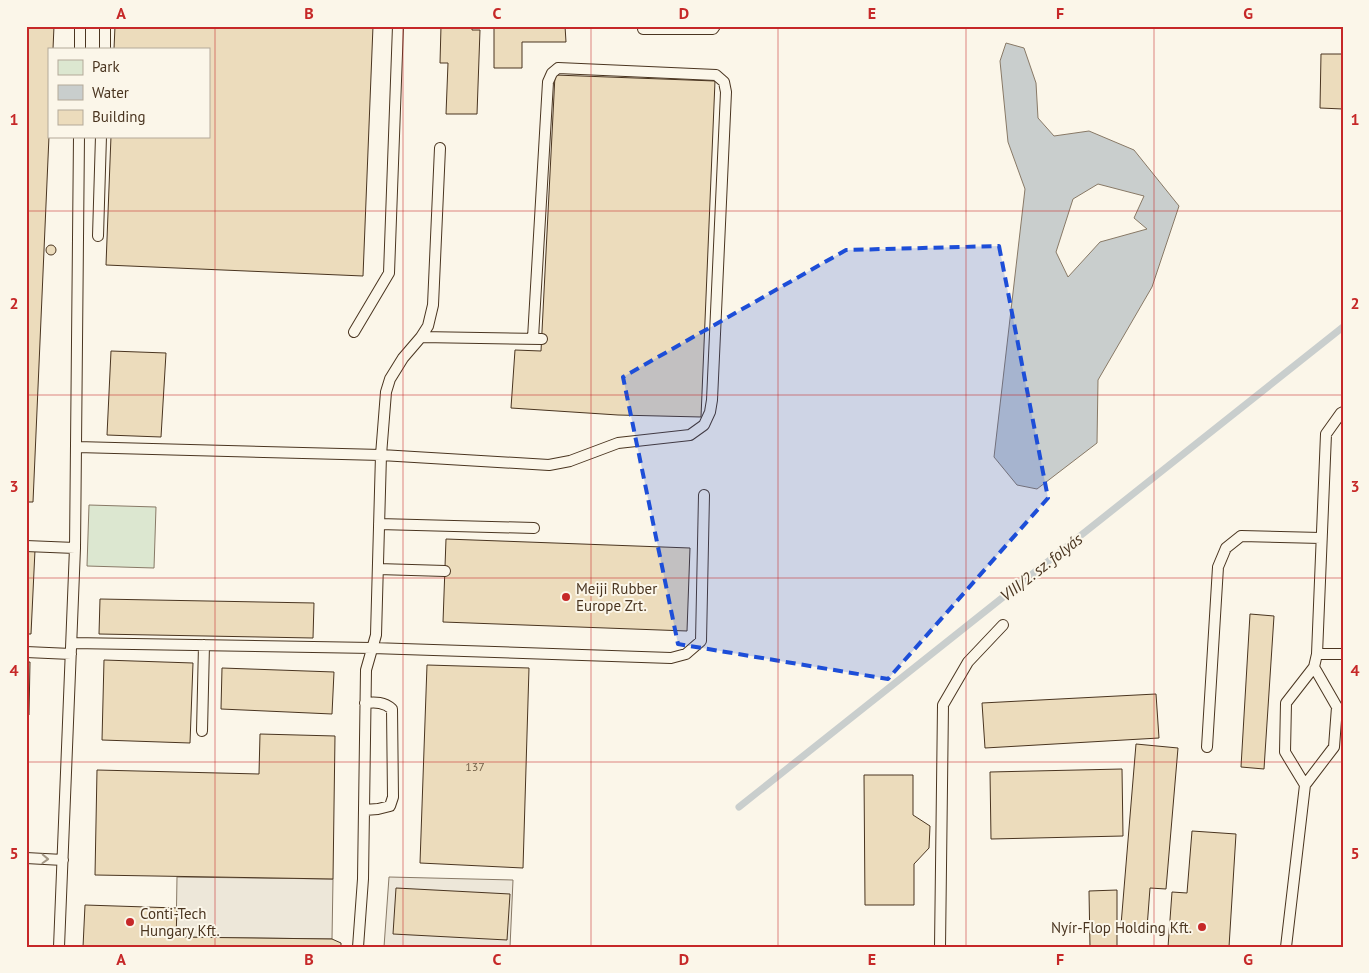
<svg xmlns="http://www.w3.org/2000/svg" width="1369" height="973" viewBox="0 0 1369 973" font-family="'PT Sans',sans-serif">
  <style>
    .green { fill: #dce7d0; stroke: #887966 }
    .parking { fill: #ede7d9; stroke: #887966 }
    .water { fill: #c9cecd; stroke: #887966; fill-rule: evenodd }
    .lines { fill: none; stroke-linecap: round; stroke-linejoin: round }
    .stream { stroke: #c9cecd; stroke-width: 7 }
    .building { fill: #ecdcbc; stroke: #4a3520 }
    .lane-casing { stroke: #4a3520; stroke-width: 12 }
    .lane { stroke: #fbf6e9; stroke-width: 10 }
    .oneway { stroke: #a29684 }
    .marked { fill: #1d4ed8; fill-opacity: 0.2; stroke: #1d4ed8; stroke-width: 4; stroke-dasharray: 10 6; stroke-linejoin: round }
    .grid { fill: none; stroke: #c62828; stroke-width: 1; stroke-opacity: 0.55 }
    .poi-dot { fill: #c62828; stroke: #fbf6e9; stroke-width: 2 }
    .labels { text-anchor: middle; dominant-baseline: central; stroke-width: 4; stroke-linejoin: round; paint-order: stroke }
    .number-label { font-size: 12px; fill: #725f47 }
    .poi-label { font-size: 15px; fill: #4a3520; stroke: #fbf6e9; text-anchor: start }
    .water-label { font-size: 16px; font-style: italic; fill: #4a3520; stroke: #fbf6e9 }
    .neatline { fill: none; stroke: #c62828; stroke-width: 2 }
    .grid-label { font-size: 16px; text-anchor: middle; font-weight: bold; fill: #c62828 }
  </style>
  <rect width="100%" height="100%" fill="#fbf6e9"/>
  <path class="green" d="M 89,505 L 156,507 L 154,568 L 87,566 Z"/>
  <path class="parking" d="M 177,877 L 333,879 L 332,939 L 176,937 Z
    M 389,877 L 513,880 L 510,947 L 384,947 Z"/>
  <path class="water" d="M 1006,43 L 1024,48 L 1036,83 L 1038,118 L 1054,136 L 1089,131 L 1134,150 L 1179,206 L 1152,287 L 1098,380 L 1097,443 L 1037,489 L 1017,485 L 994,457 L 1025,189 L 1008,142 L 1000,61 ZM 1098,184 L 1144,196 L 1134,218 L 1147,229 L 1100,242 L 1068,277 L 1056,252 L 1073,199 Z"/>
  <g class="lines">
    <path class="stream" d="M 739,807 L 1343,327"/>
  </g>
  <path class="building" d="M 26,26 L 54,26 L 53,49 L 49,49 L 49,136 L 33,502 L 26,502 Z
    M 115,26 L 373,26 L 363,276 L 106,265 L 111,136 L 209,136 L 209,49 L 114,49 Z
    M 441,26 L 472,26 L 472,30 L 480,30 L 477,114 L 446,114 L 448,63 L 440,63 Z
    M 494,26 L 565,26 L 566,42 L 522,42 L 522,68 L 494,68 Z
    M 1321,54 L 1343,54 L 1343,109 L 1320,108 Z
    M 555,75 L 715,81 L 701,417 L 618,415 L 511,408 L 515,350 L 541,351 Z
    M46 250a5 5 0 1 1 10 0a5 5 0 1 1-10 0Z
    M 111,351 L 166,353 L 161,437 L 107,435 Z
    M 446,539 L 690,548 L 687,631 L 443,622 Z
    M 26,550 L 35,550 L 31,634 L 26,634 Z
    M 100,599 L 314,603 L 313,638 L 99,634 Z
    M 1250,614 L 1274,616 L 1264,769 L 1241,767 Z
    M 104,660 L 193,663 L 190,743 L 102,740 Z
    M 26,662 L 30,662 L 29,715 L 26,715 Z
    M 427,665 L 529,668 L 523,868 L 420,863 Z
    M 222,668 L 334,672 L 332,714 L 221,709 Z
    M 1156,694 L 1159,738 L 985,748 L 982,703 Z
    M 260,734 L 335,736 L 333,879 L 95,875 L 97,770 L 259,774 Z
    M 1136,744 L 1178,748 L 1166,889 L 1150,888 L 1147,928 L 1121,925 Z
    M 1122,769 L 1123,836 L 991,839 L 990,772 Z
    M 864,775 L 913,775 L 913,815 L 930,826 L 929,848 L 914,864 L 914,905 L 865,905 Z
    M 1192,831 L 1236,834 L 1229,947 L 1168,947 L 1172,892 L 1187,893 Z
    M 396,888 L 510,894 L 507,940 L 393,934 Z
    M 1117,890 L 1117,947 L 1090,947 L 1089,891 Z
    M 85,905 L 177,908 L 176,937 L 332,939 L 341,943 L 341,947 L 83,947 Z"/>
  <g class="lines">
    <defs>
      <path id="lane" d="M 643,29 L 713,29 L 715,26
        M 80,49 L 80,26
        M 105,49 L 105,26
        M 98,236 L 101,136
        M 354,332 L 389,273 L 398,26
        M 421,337 L 542,339
        M 77,447 L 381,455 L 549,465 L 570,461 L 618,443 L 690,435 L 704,425 L 710,412 L 712,400 L 726,92 L 724,82 L 716,75 L 558,68 L 552,73 L 548,82 L 533,338
        M 379,524 L 534,528
        M 26,546 L 75,548
        M 378,569 L 445,571
        M 72,643 L 372,648 L 671,658 L 686,654 L 701,641 L 704,495
        M 26,652 L 71,654
        M 1317,654 L 1343,654
        M 202,731 L 204,645
        M 1207,747 L 1218,567 L 1226,548 L 1241,536 L 1321,538
        M 1305,785 L 1285,752 L 1286,703 L 1314,667
        M 364,810 L 378,809 L 390,806 L 393,797 L 392,709 C 384,702 376,702 365,703
        M 26,858 L 63,860
        M 59,947 L 75,548 L 79,136
        M 358,947 L 363,879 L 366,670 L 376,635 L 381,455 L 386,392 L 390,379 L 403,358 L 421,337 L 428,326 L 433,305 L 440,148
        M 940,947 L 943,705 L 968,662 L 1003,625
        M 1286,947 L 1305,785 L 1334,747 L 1337,707 L 1314,667 L 1317,654 L 1326,434 L 1341,413 L 1343,412"/>
    </defs>
    <use href="#lane" class="lane-casing"/>
    <use href="#lane" class="lane"/>
  </g>
  <defs><path id="oneway-chevron" d="M-2-3.5L2.5 0L-2 3.5" fill="none" stroke-width="1.6" stroke-linecap="round" stroke-linejoin="round" transform="scale(1.25)"/></defs>
  <use class="oneway" href="#oneway-chevron" transform="translate(45 859) rotate(2)"/>
  <path class="marked" d="M 999,246 L 1048,498 L 888,679 L 678,644 L 623,377 L 846,250 Z"/>
  <path class="grid" d="M 215,26 L 215,947M 403,26 L 403,947M 591,26 L 591,947M 778,26 L 778,947M 966,26 L 966,947M 1154,26 L 1154,947M 26,211 L 1343,211M 26,395 L 1343,395M 26,578 L 1343,578M 26,762 L 1343,762"/>
  <g class="poi-dot">
    <circle cx="566" cy="597" r="5"/>
    <circle cx="130" cy="922" r="5"/>
    <circle cx="1202" cy="927" r="5"/>
  </g>
  <g class="labels">
    <g class="number-label">
      <text x="475" y="766">137</text>
    </g>
    <g class="poi-label">
      <text x="576" y="588">Meiji Rubber<tspan x="576" dy="17">Europe Zrt.</tspan></text>
      <text x="140" y="913">Conti-Tech<tspan x="140" dy="17">Hungary Kft.</tspan></text>
      <text x="1192" y="927" text-anchor="end">Nyír-Flop Holding Kft.</text>
    </g>
    <g class="water-label">
      <text transform="translate(1041 567) rotate(-38)">VIII/2. sz. folyás</text>
    </g>
  </g>
  <rect width="1369" height="973" fill="none" stroke="#fbf6e9" stroke-width="55"/>
  <rect x="48" y="48" width="162" height="90" fill="#fbf6e9" stroke="#b4a999"/>
  <rect x="58" y="60" width="25" height="15" fill="#dce7d0" stroke="#b4a999"/>
  <text x="92" y="72" font-size="15" fill="#4a3520">Park</text>
  <rect x="58" y="85" width="25" height="15" fill="#c9cecd" stroke="#b4a999"/>
  <text x="92" y="98" font-size="15" fill="#4a3520">Water</text>
  <rect x="58" y="110" width="25" height="15" fill="#ecdcbc" stroke="#b4a999"/>
  <text x="92" y="122" font-size="15" fill="#4a3520">Building</text>
  <rect x="28" y="28" width="1314" height="918" class="neatline"/>
  <g class="grid-label">
    <text x="121" y="19">A</text>
    <text x="309" y="19">B</text>
    <text x="497" y="19">C</text>
    <text x="684" y="19">D</text>
    <text x="872" y="19">E</text>
    <text x="1060" y="19">F</text>
    <text x="1248" y="19">G</text>
    <text x="14" y="125">1</text>
    <text x="1355" y="125">1</text>
    <text x="14" y="309">2</text>
    <text x="1355" y="309">2</text>
    <text x="14" y="492">3</text>
    <text x="1355" y="492">3</text>
    <text x="14" y="676">4</text>
    <text x="1355" y="676">4</text>
    <text x="14" y="859">5</text>
    <text x="1355" y="859">5</text>
    <text x="121" y="965">A</text>
    <text x="309" y="965">B</text>
    <text x="497" y="965">C</text>
    <text x="684" y="965">D</text>
    <text x="872" y="965">E</text>
    <text x="1060" y="965">F</text>
    <text x="1248" y="965">G</text>
  </g>
</svg>
